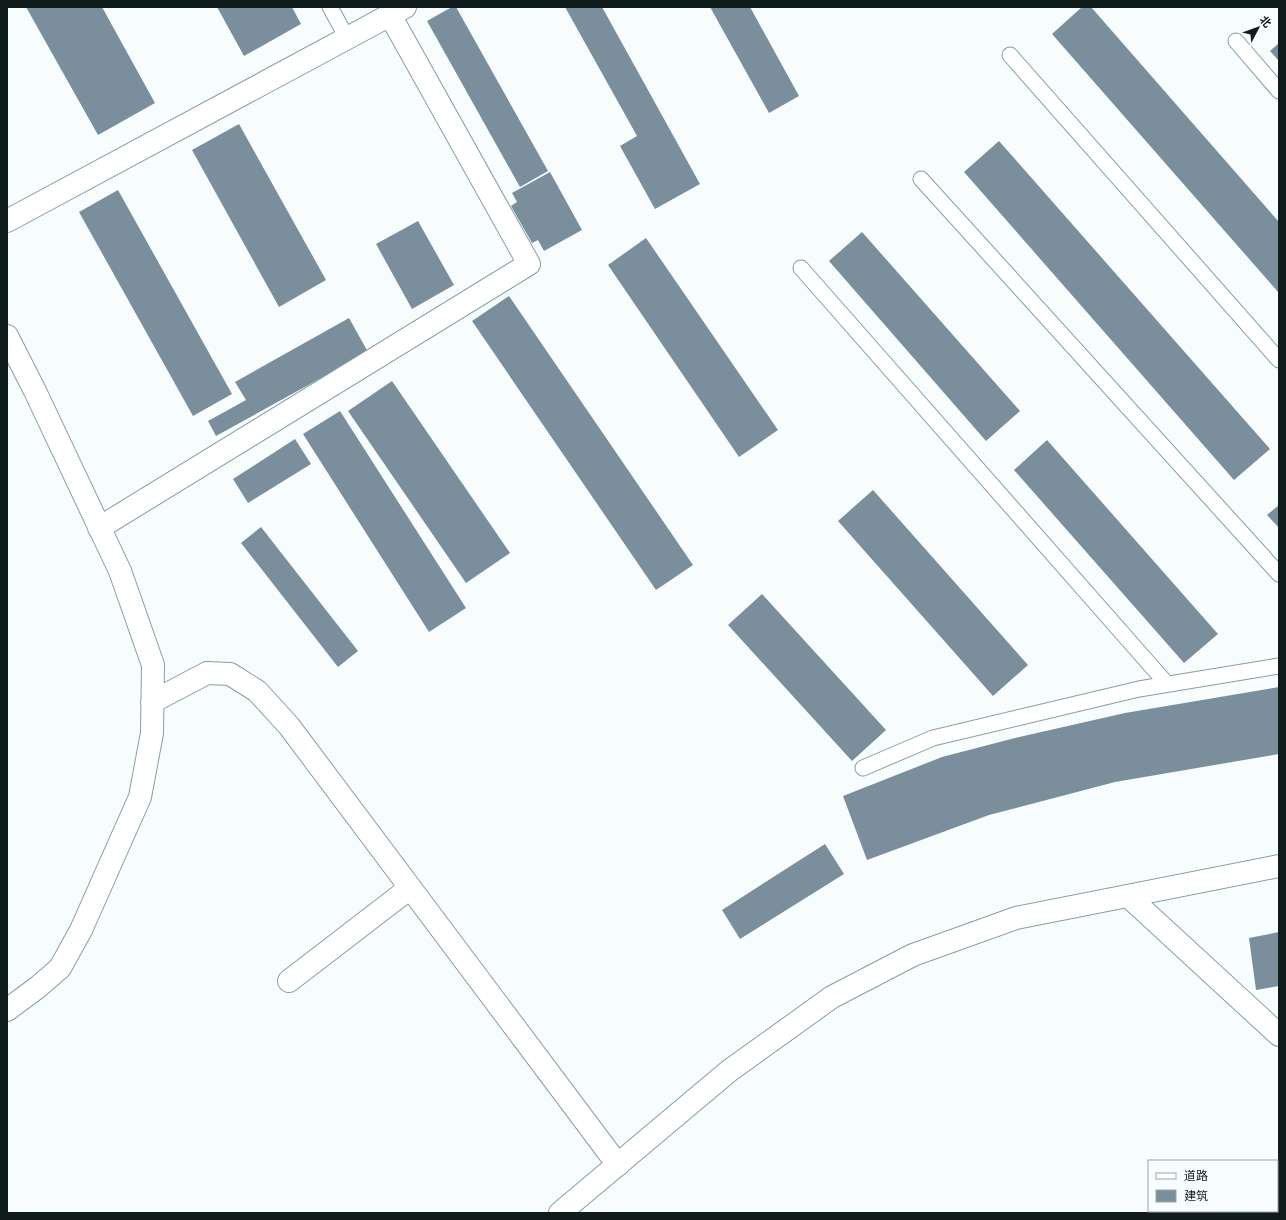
<svg xmlns="http://www.w3.org/2000/svg" width="1286" height="1220" viewBox="0 0 1286 1220" font-family="'Noto Sans','Noto Sans SC',sans-serif">
  <style>
    .building { fill: #7a8e9c }
    .lines { fill: none; stroke-linecap: round; stroke-linejoin: round }
    .lane-casing { stroke: #849fa3; stroke-width: 17 }
    .street-casing { stroke: #849fa3; stroke-width: 24 }
    .primary-casing { stroke: #849fa3; stroke-width: 24 }
    .lane { stroke: #fff; stroke-width: 15 }
    .street { stroke: #fff; stroke-width: 22 }
    .primary { stroke: #fff; stroke-width: 22 }
  </style>
  <rect width="100%" height="100%" fill="#f7fdfd"/>
  <path class="building" d="M 26,7 L 102,7 L 155,103 L 98,135 Z
    M 217,7 L 292,7 L 301,24 L 244,56 Z
    M 452,7 L 456,7 L 548,171 L 520,187 L 427,21 Z
    M 565,7 L 602,7 L 700,184 L 655,209 L 620,146 L 637,136 Z
    M 710,7 L 750,7 L 799,96 L 769,113 Z
    M 1082,7 L 1091,7 L 1279,222 L 1279,293 L 1052,34 Z
    M 1279,43 L 1279,61 L 1270,51 Z
    M 239,124 L 326,280 L 279,307 L 192,150 Z
    M 999,141 L 1270,449 L 1234,480 L 964,172 Z
    M 550,172 L 582,230 L 544,251 L 538,240 L 532,243 L 511,206 L 517,202 L 512,193 Z
    M 118,190 L 232,394 L 193,416 L 79,212 Z
    M 418,221 L 454,285 L 412,309 L 376,244 Z
    M 862,232 L 1020,411 L 986,441 L 829,261 Z
    M 646,238 L 778,430 L 739,457 L 608,265 Z
    M 509,296 L 693,565 L 656,590 L 472,321 Z
    M 349,318 L 368,352 L 216,436 L 208,421 L 246,400 L 235,382 Z
    M 392,381 L 510,553 L 466,583 L 348,411 Z
    M 340,411 L 466,608 L 429,632 L 303,434 Z
    M 295,439 L 311,464 L 248,503 L 233,479 Z
    M 1047,440 L 1218,634 L 1184,663 L 1014,470 Z
    M 873,490 L 1028,665 L 993,696 L 838,521 Z
    M 1279,505 L 1279,528 L 1267,515 Z
    M 261,527 L 358,651 L 338,667 L 241,543 Z
    M 762,594 L 886,730 L 852,761 L 728,625 Z
    M 1279,687 L 1279,754 L 1115,782 L 989,815 L 867,860 L 843,796 L 942,757 L 1015,738 L 1125,713 Z
    M 825,844 L 844,874 L 740,939 L 722,910 Z
    M 1279,932 L 1279,986 L 1256,990 L 1249,938 Z"/>
  <g class="lines">
    <defs>
      <path id="lane" d="M 330,7 L 347,38
        M 1236,41 L 1279,91
        M 1010,55 L 1279,360
        M 921,179 L 1279,574
        M 801,268 L 1167,684
        M 863,768 L 933,738 L 1139,689 L 1279,666"/>
      <path id="street" d="M 7,221 L 405,7
        M 7,336 L 35,391 L 120,571 L 153,665 L 152,733 L 140,797 L 81,930 L 60,968 L 38,987 L 7,1010
        M 99,528 L 529,264 L 390,15
        M 152,702 L 207,673 L 230,674 L 257,691 L 289,726 L 618,1165
        M 1128,896 L 1279,1035
        M 289,981 L 410,888"/>
      <path id="primary" d="M 560,1213 L 729,1071 L 832,997 L 913,955 L 1016,918 L 1279,866"/>
    </defs>
    <use href="#lane" class="lane-casing"/>
    <use href="#street" class="street-casing"/>
    <use href="#primary" class="primary-casing"/>
    <use href="#lane" class="lane"/>
    <use href="#street" class="street"/>
    <use href="#primary" class="primary"/>
  </g>
  <rect width="1286" height="1220" fill="none" stroke="#101b1c" stroke-width="16"/>
  <rect x="1148" y="1160" width="130" height="52" fill="#f7fdfd" stroke="#9ba3a3"/>
  <rect x="1156" y="1173" width="20" height="6" fill="#ffffff" stroke="#9ba3a3"/>
  <text x="1184" y="1180" font-size="12" fill="#101b1c">道路</text>
  <rect x="1156" y="1190" width="20" height="12" fill="#7a8e9c" stroke="#9ba3a3"/>
  <text x="1184" y="1200" font-size="12" fill="#101b1c">建筑</text>
  <g transform="translate(1258 28) rotate(49)" stroke="#f7fdfd" stroke-width="3" paint-order="stroke">
  <path d="M0-3L7 15L0 10L-7 15Z" fill="#101b1c"/>
  <text y="-6" font-size="11" font-weight="bold" text-anchor="middle" fill="#101b1c">北</text>
  </g>
</svg>
